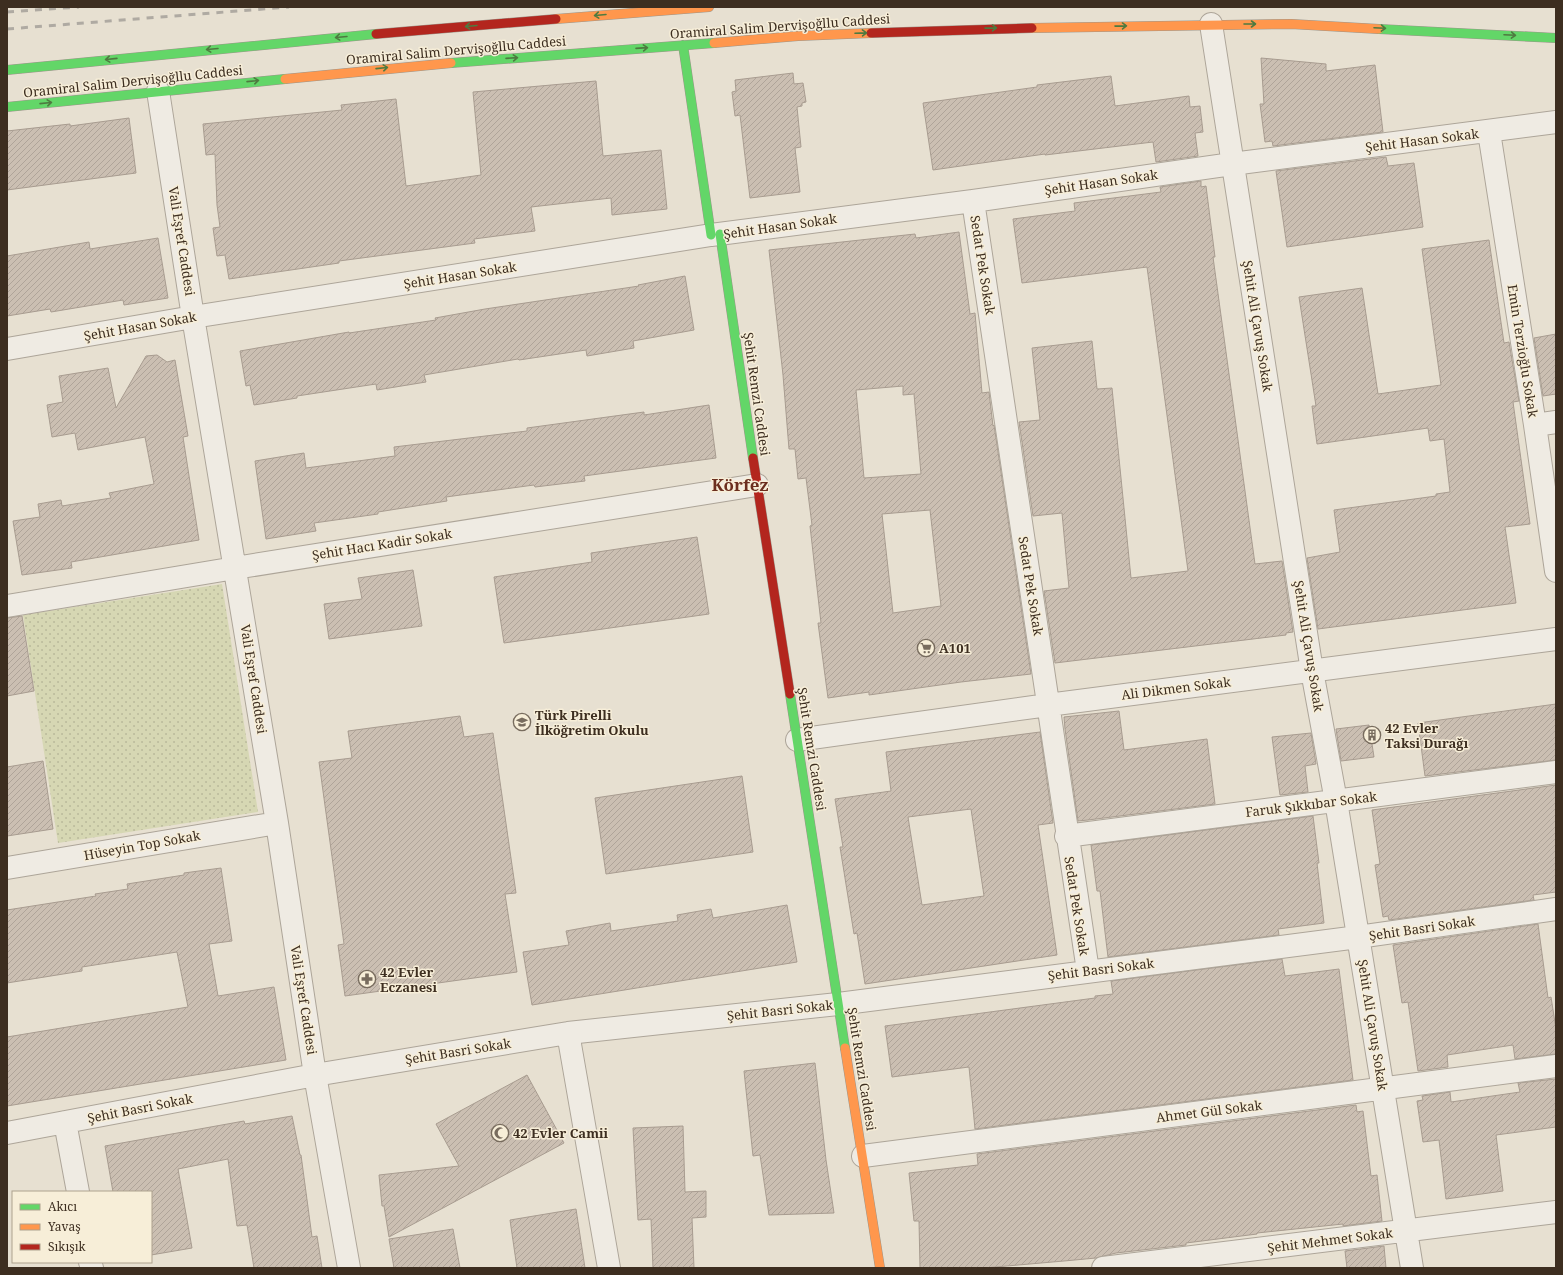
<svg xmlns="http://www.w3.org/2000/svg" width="1563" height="1275" viewBox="0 0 1563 1275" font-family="'Noto Serif',serif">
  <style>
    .park { fill: url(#park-dots) }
    .building { fill: url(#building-hatch); stroke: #a89c90; fill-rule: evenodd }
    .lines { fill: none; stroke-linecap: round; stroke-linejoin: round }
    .street-casing { stroke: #ada599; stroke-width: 24 }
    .fast-casing { stroke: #9c958a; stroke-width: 10 }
    .slow-casing { stroke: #9c958a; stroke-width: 10 }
    .jam-casing { stroke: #9c958a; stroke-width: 10 }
    .street { stroke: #efebe3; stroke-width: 22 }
    .fast { stroke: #63d668; stroke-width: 9 }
    .slow { stroke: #ff974d; stroke-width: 9 }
    .jam { stroke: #b3261e; stroke-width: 9 }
    .rail { stroke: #afaaa2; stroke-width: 3; stroke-dasharray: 7 7; stroke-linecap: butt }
    .oneway { stroke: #4e7a40 }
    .labels { text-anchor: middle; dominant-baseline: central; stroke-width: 3; stroke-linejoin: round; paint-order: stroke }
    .street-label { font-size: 13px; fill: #3d2e20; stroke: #f7eed8 }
    .poi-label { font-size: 13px; font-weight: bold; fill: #3d2e20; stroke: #f7eed8; text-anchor: start }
    .district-label { font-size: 17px; font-weight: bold; fill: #6b2e1e; stroke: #f7eed8 }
  </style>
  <defs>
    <pattern id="park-dots" width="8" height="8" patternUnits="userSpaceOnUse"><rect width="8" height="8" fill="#d6d7b3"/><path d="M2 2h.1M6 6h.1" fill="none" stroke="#b9b99a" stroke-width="1.8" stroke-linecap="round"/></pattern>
    <pattern id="building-hatch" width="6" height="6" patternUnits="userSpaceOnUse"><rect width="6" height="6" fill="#cbbfb2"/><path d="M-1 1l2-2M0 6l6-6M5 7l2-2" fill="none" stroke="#afa499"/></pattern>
  </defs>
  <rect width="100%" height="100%" fill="#e7e0d1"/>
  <path class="park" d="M 222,584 L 258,812 L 58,843 L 23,615 Z"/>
  <path class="building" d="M 1261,58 L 1326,64 L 1326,71 L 1375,65 L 1383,132 L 1273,146 L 1272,141 L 1265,142 L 1260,104 L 1264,104 Z
    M 793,73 L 794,84 L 803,83 L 806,102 L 802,103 L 802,106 L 797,107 L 801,147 L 795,148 L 800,192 L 750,198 L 740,115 L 735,116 L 732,92 L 736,91 L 735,80 Z
    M 1111,76 L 1115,106 L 1189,96 L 1190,107 L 1200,106 L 1203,132 L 1195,133 L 1198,156 L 1156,162 L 1153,142 L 1045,155 L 1045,154 L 933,170 L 923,103 L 1037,87 L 1037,85 Z
    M 596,81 L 603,156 L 661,150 L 667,209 L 612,215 L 611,198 L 531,207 L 535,231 L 474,239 L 475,243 L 339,261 L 339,263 L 229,279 L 225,255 L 217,256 L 213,228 L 220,227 L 217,205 L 215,154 L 206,155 L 203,124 L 342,110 L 341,105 L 396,99 L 406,186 L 481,175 L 473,92 Z
    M 129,118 L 136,173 L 7,190 L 7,131 L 70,124 L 70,126 Z
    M 1386,157 L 1388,166 L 1414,163 L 1423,227 L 1287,247 L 1276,171 Z
    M 1201,181 L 1201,187 L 1206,186 L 1215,257 L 1213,257 L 1255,564 L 1282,561 L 1293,632 L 1286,633 L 1286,635 L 1055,663 L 1044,591 L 1069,588 L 1062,513 L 1033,516 L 1019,422 L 1040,420 L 1032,348 L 1092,341 L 1097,389 L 1112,388 L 1131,578 L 1188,571 L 1147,267 L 1022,283 L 1013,219 L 1075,211 L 1074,203 L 1161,192 L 1160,187 Z
    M 959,232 L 970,314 L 975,313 L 982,393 L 989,392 L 993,426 L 994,425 L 1031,674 L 961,682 L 869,695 L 869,692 L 828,698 L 818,623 L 821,623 L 810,526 L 812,525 L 806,478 L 798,479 L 795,449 L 789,449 L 783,375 L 769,250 L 915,234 L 916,238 ZM 903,386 L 903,395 L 914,394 L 921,474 L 864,478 L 856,390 ZM 930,510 L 941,606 L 893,613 L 882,514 Z
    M 158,238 L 168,298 L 124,305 L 123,300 L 51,312 L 50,309 L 7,316 L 7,256 L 89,242 L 90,249 Z
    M 1489,240 L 1504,343 L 1509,342 L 1519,401 L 1513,402 L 1530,524 L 1505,527 L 1516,603 L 1318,629 L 1307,558 L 1340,552 L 1334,510 L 1436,496 L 1436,494 L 1450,492 L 1444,439 L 1430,441 L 1428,428 L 1317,444 L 1312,406 L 1316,406 L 1299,297 L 1362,288 L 1378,394 L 1441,385 L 1422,249 Z
    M 685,276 L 694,330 L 633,341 L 634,348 L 587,356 L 586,350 L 519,360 L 518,359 L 424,375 L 426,382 L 377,390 L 376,384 L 297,396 L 297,398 L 254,405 L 250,385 L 246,386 L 240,351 L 349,332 L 349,333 L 436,320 L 435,318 L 485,309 L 639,286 L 638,285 Z
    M 1556,334 L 1556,394 L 1543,396 L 1534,338 Z
    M 157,355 L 167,362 L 175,360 L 188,436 L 183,437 L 199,540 L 71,562 L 72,568 L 22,575 L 13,521 L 40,517 L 38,504 L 61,500 L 62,506 L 111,498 L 109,493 L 154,484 L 145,437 L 78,450 L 75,433 L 52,437 L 47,405 L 63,402 L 59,376 L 108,368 L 116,408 L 146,356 Z
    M 709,405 L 716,458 L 584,476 L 585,481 L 535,487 L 534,485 L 446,497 L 447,501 L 378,512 L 378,514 L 314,523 L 316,531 L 266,539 L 255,461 L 304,453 L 306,468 L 395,456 L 394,447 L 527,431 L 527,428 L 644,412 L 644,415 Z
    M 697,537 L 709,614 L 504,643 L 494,577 L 592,562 L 591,553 Z
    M 413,570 L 422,626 L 329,639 L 324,604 L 362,599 L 358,578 Z
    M 22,616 L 34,691 L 7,696 L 7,618 Z
    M 1556,704 L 1556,760 L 1425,776 L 1418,723 Z
    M 1119,711 L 1124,750 L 1207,739 L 1215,804 L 1088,820 L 1078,821 L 1065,729 L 1064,717 Z
    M 460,716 L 464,737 L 493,733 L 516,893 L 505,894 L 517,972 L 345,996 L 338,945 L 344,944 L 319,762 L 352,758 L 348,731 Z
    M 1369,725 L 1374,757 L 1341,761 L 1336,729 Z
    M 1040,732 L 1053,823 L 1038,825 L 1057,955 L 865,984 L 857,933 L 854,934 L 840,847 L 843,847 L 835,799 L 891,791 L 886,752 ZM 971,809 L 984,896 L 922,905 L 908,817 Z
    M 1311,733 L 1316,764 L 1305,766 L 1308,792 L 1280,795 L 1272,737 Z
    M 43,761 L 53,829 L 7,836 L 7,767 Z
    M 742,776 L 753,852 L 606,874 L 595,798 Z
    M 1556,785 L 1556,892 L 1533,895 L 1534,900 L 1389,920 L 1388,916 L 1383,917 L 1375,865 L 1380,864 L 1372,810 Z
    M 1313,816 L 1319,863 L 1317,863 L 1324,923 L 1278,929 L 1279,935 L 1108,957 L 1100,891 L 1097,891 L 1091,845 Z
    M 221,868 L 232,941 L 209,944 L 218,996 L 274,987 L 286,1060 L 7,1106 L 7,1037 L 188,1007 L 177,952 L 82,967 L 82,971 L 7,983 L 7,910 L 96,896 L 95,894 L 128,889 L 127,884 L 184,875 L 184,873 Z
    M 787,905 L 797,962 L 532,1005 L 523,952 L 569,945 L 566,931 L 610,923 L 611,931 L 678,921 L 677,915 L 711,909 L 713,918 Z
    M 1538,924 L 1548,998 L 1551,997 L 1556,1029 L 1556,1054 L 1515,1059 L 1513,1045 L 1447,1055 L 1448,1067 L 1418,1071 L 1408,1002 L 1402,1003 L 1393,945 Z
    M 1282,959 L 1285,976 L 1339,969 L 1353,1080 L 975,1129 L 969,1067 L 892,1077 L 885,1026 L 1095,998 L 1095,996 L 1113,994 L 1111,981 Z
    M 815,1063 L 826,1160 L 834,1213 L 769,1215 L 760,1155 L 753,1156 L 744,1071 Z
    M 527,1075 L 564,1143 L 389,1237 L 384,1206 L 382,1206 L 379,1175 L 459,1166 L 436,1124 Z
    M 1556,1079 L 1556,1127 L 1496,1135 L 1503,1191 L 1446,1199 L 1439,1140 L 1423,1142 L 1417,1101 L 1423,1100 L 1422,1096 L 1450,1092 L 1451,1102 L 1520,1092 L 1518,1083 Z
    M 1356,1105 L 1357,1112 L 1363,1111 L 1371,1176 L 1377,1175 L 1382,1221 L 1343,1226 L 1343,1224 L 1257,1233 L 1257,1234 L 1186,1243 L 1186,1245 L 1116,1253 L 1096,1258 L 1064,1261 L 984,1268 L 920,1268 L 919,1221 L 914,1221 L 909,1173 L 978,1165 L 977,1154 Z
    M 292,1116 L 300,1155 L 301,1155 L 312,1237 L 317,1236 L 322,1268 L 254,1268 L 247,1225 L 237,1226 L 228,1159 L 178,1169 L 192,1248 L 151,1255 L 151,1192 L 113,1192 L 105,1146 L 244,1121 L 245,1124 Z
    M 683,1126 L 685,1192 L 706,1191 L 706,1217 L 692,1218 L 694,1268 L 653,1268 L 651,1219 L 638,1220 L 633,1128 Z
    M 576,1209 L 585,1268 L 517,1268 L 510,1220 Z
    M 453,1229 L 460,1268 L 394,1268 L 389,1239 Z
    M 1384,1246 L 1386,1268 L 1347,1268 L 1345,1251 Z"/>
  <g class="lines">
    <defs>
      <path id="street" d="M 1211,24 L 1312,671 L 1336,801 L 1412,1268
        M 158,91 L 193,317 L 277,823 L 315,1075 L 349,1268
        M 1489,132 L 1535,425 L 1556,571
        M 973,201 L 1088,971
        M 7,349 L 193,317 L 711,235 L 973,201 L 1232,164 L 1556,122
        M 1535,425 L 1556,422
        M 7,606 L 235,568 L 757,485
        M 797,740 L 1048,705 L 1556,639
        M 1066,836 L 1556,772
        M 7,868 L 277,823
        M 568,1033 L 609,1268
        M 65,1122 L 78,1192
        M 7,1133 L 315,1075 L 568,1033 L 838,1004 L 1358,937 L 1556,909
        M 863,1156 L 1556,1066
        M 90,1262 L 92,1268
        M 1103,1268 L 1556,1212"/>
      <path id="fast" d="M 1379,29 L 1556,38
        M 683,45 L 711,235
        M 451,63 L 714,43
        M 7,70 L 376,34
        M 7,107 L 285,79
        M 720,234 L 753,458
        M 790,694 L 845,1048"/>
      <path id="slow" d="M 556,19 L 709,7
        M 1032,28 L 1291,24 L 1379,29
        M 714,43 L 798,36 L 871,33
        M 285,79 L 451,63
        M 845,1048 L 880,1268"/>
      <path id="jam" d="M 871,33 L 1032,28
        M 376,34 L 556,19
        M 753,458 L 790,694"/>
    </defs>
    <use href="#street" class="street-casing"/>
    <use href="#fast" class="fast-casing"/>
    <use href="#slow" class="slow-casing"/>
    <use href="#jam" class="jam-casing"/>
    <use href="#street" class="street"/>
    <use href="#fast" class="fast"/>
    <use href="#slow" class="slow"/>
    <use href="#jam" class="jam"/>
    <path class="rail" d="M 7,12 L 79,7
      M 7,29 L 289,7"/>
  </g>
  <defs><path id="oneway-shaft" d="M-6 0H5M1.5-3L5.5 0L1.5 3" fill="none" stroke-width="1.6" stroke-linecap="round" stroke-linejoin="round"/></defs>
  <g class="oneway">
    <use href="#oneway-shaft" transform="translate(600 15) rotate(175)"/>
    <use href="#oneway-shaft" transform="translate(1250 24)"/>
    <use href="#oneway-shaft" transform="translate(471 26) rotate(175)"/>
    <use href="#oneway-shaft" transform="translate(1121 26) rotate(-1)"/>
    <use href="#oneway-shaft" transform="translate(991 28) rotate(-1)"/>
    <use href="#oneway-shaft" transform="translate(1380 28) rotate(3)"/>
    <use href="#oneway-shaft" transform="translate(861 33) rotate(-2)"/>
    <use href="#oneway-shaft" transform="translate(1510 35) rotate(3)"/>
    <use href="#oneway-shaft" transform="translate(341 37) rotate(175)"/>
    <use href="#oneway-shaft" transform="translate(642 48) rotate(-4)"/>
    <use href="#oneway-shaft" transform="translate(212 49) rotate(175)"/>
    <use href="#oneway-shaft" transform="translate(512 58) rotate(-4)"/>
    <use href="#oneway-shaft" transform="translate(111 59) rotate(174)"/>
    <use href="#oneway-shaft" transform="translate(382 68) rotate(-6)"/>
    <use href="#oneway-shaft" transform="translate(253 81) rotate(-6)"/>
    <use href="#oneway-shaft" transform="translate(46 103) rotate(-6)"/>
  </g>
  <defs>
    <symbol id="supermarket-ring" viewBox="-11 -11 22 22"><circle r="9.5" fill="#f7eed8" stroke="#786c5e" stroke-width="1.5"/><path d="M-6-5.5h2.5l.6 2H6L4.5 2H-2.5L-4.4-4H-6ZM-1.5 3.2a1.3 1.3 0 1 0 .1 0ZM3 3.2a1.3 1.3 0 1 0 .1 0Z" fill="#786c5e"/></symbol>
    <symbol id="school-ring" viewBox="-11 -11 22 22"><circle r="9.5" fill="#f7eed8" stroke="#786c5e" stroke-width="1.5"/><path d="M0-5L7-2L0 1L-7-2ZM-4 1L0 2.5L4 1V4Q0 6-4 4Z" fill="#786c5e"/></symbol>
    <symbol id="building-ring" viewBox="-11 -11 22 22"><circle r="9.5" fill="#f7eed8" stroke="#786c5e" stroke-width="1.5"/><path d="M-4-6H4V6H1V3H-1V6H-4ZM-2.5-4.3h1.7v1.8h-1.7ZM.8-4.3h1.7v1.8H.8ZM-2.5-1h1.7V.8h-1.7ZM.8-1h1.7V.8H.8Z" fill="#786c5e"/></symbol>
    <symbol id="pharmacy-ring" viewBox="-11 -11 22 22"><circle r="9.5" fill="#f7eed8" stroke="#786c5e" stroke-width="1.5"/><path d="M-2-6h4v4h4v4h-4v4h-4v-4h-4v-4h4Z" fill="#786c5e"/></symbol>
    <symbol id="mosque-ring" viewBox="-11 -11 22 22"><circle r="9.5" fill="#f7eed8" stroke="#786c5e" stroke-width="1.5"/><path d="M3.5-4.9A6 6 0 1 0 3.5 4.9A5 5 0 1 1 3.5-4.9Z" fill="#786c5e"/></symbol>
  </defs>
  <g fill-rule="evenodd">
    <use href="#supermarket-ring" x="916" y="638" width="20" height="20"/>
    <use href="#school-ring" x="512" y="712" width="20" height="20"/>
    <use href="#building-ring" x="1362" y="725" width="20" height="20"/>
    <use href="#pharmacy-ring" x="357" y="969" width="20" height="20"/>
    <use href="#mosque-ring" x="490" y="1123" width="20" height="20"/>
  </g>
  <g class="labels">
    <g class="street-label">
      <text transform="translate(780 26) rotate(-4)">Oramiral Salim Dervişoğllu Caddesi</text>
      <text transform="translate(456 50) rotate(-5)">Oramiral Salim Dervişoğllu Caddesi</text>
      <text transform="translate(133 81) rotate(-6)">Oramiral Salim Dervişoğllu Caddesi</text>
      <text transform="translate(1422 140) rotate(-7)">Şehit Hasan Sokak</text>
      <text transform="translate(1101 182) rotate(-8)">Şehit Hasan Sokak</text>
      <text transform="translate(780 226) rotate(-8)">Şehit Hasan Sokak</text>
      <text transform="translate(182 241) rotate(81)">Vali Eşref Caddesi</text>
      <text transform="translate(983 265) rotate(81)">Sedat Pek Sokak</text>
      <text transform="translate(460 275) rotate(-9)">Şehit Hasan Sokak</text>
      <text transform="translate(140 326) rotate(-10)">Şehit Hasan Sokak</text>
      <text transform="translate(1258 326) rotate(81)">Şehit Ali Çavuş Sokak</text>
      <text transform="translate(1523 351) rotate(81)">Emin Terzioğlu Sokak</text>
      <text transform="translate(757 394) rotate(82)">Şehit Remzi Caddesi</text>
      <text transform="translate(382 544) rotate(-9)">Şehit Hacı Kadir Sokak</text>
      <text transform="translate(1031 586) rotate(81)">Sedat Pek Sokak</text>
      <text transform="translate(1309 646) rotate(81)">Şehit Ali Çavuş Sokak</text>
      <text transform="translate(254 679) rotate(81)">Vali Eşref Caddesi</text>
      <text transform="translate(1176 688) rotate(-7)">Ali Dikmen Sokak</text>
      <text transform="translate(812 749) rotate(81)">Şehit Remzi Caddesi</text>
      <text transform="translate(1311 804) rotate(-7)">Faruk Şıkkıbar Sokak</text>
      <text transform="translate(142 845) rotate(-10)">Hüseyin Top Sokak</text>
      <text transform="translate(1077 906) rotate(81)">Sedat Pek Sokak</text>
      <text transform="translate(1422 928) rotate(-8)">Şehit Basri Sokak</text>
      <text transform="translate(1101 969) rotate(-7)">Şehit Basri Sokak</text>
      <text transform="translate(304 1000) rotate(81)">Vali Eşref Caddesi</text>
      <text transform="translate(780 1010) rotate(-6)">Şehit Basri Sokak</text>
      <text transform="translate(1373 1025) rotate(81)">Şehit Ali Çavuş Sokak</text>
      <text transform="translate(458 1051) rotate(-9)">Şehit Basri Sokak</text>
      <text transform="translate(862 1069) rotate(81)">Şehit Remzi Caddesi</text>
      <text transform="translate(140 1108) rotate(-11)">Şehit Basri Sokak</text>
      <text transform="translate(1209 1111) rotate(-7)">Ahmet Gül Sokak</text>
      <text transform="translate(1330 1240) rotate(-7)">Şehit Mehmet Sokak</text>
    </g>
    <g class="poi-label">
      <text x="939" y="648">A101</text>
      <text x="535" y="715">Türk Pirelli<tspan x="535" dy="15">İlköğretim Okulu</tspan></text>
      <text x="1385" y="728">42 Evler<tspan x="1385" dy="15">Taksi Durağı</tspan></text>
      <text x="380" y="972">42 Evler<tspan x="380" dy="15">Eczanesi</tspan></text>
      <text x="513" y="1133">42 Evler Camii</text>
    </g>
    <g class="district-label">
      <text x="740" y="484">Körfez</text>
    </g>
  </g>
  <rect width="1563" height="1275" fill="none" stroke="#3d2e20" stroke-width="16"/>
  <rect x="12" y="1191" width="140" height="72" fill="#f7eed8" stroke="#ada18e"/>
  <rect x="20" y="1204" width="20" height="6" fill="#63d668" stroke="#ada18e"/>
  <text x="48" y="1211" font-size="12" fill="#3d2e20">Akıcı</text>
  <rect x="20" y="1224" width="20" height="6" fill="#ff974d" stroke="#ada18e"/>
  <text x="48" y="1231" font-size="12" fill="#3d2e20">Yavaş</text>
  <rect x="20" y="1244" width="20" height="6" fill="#b3261e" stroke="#ada18e"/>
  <text x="48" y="1251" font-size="12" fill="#3d2e20">Sıkışık</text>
</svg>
